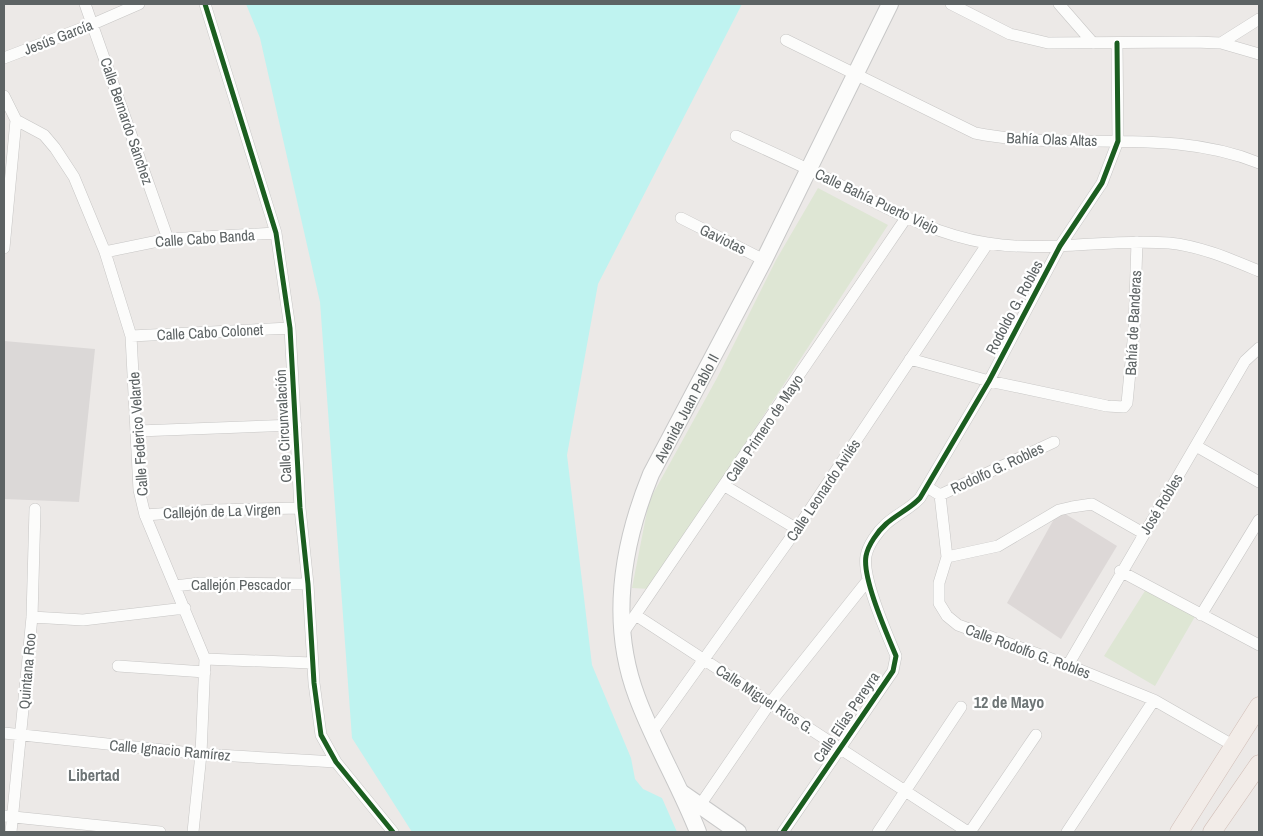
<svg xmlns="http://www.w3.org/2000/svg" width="1263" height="836" viewBox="0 0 1263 836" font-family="'Archivo Narrow',sans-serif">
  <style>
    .industrial { fill: #dbd8d7 }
    .education { fill: #ddd8d7 }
    .green { fill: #dee6d4 }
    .water { fill: #bff3f0 }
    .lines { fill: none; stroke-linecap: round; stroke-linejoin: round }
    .minor-casing { stroke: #c7c6c5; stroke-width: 12 }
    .secondary-casing { stroke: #c8c8c8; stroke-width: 18 }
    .primary-casing { stroke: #d1beb7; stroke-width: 19 }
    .minor { stroke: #fcfcfb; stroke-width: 11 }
    .secondary { stroke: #fcfcfb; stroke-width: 16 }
    .primary { stroke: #f2ece8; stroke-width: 18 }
    .cycleway-casing { stroke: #fff; stroke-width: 8 }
    .cycleway { stroke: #1b5e20; stroke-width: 5 }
    .labels { text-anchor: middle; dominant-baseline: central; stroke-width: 4.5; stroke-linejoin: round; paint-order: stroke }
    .street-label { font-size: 15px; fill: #5d6364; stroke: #fff }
    .neighbourhood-label { font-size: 16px; font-weight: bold; fill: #6e7576; stroke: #fff }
  </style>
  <rect width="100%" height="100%" fill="#ece9e7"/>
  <path class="industrial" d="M 4,341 L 95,349 L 79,502 L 4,499 Z"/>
  <path class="education" d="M 1059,510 L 1117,546 L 1061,639 L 1007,603 Z"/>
  <path class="green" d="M 818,188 L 888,225 L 650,589 L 632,588 L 649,501 L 717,378 L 776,260 Z
    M 1148,586 L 1197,613 L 1155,686 L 1104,656 Z"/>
  <path class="water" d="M 246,4 L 742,4 L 598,284 L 567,455 L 592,665 L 631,758 L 635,779 L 643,789 L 662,798 L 677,832 L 412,832 L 352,738 L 320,302 L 260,38 Z"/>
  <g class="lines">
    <defs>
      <path id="minor" d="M 85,4 L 168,239
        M 205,4 L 276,233 L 290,328 L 300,508 L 308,584 L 314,683 L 321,735 L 336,762 L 393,832
        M 951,4 L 1010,34 L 1048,43 L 1194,42 L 1221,43 L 1259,54
        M 1059,4 L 1093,43
        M 786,40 L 975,133 C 1069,152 1168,126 1259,163
        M 1221,43 L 1259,19
        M 4,58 L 93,24 L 139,4
        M 4,96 L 16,120
        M 16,120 L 44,135 L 55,148 L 74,177 L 105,252 L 131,336 L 139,490 L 145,515 L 205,659 L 201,754 L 193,832
        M 736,136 C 769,151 803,166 836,183 C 885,207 932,234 987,243 C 1047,253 1108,238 1169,243 C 1200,246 1230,259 1259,271
        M 681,218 L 764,260
        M 4,248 L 16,120
        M 105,252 L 168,239 L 276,233
        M 131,336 L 290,328
        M 910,359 L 989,381 L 1107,406 L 1124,407 L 1127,403 L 1134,331 L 1137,242
        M 138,431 L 296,425
        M 1196,446 L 1259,482
        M 725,486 L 797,529
        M 927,487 L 940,495 L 947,557 L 939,583 L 939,603 L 947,616 L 958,625 L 1068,665 L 1154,700 L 1236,747
        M 940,495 L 1054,442
        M 145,515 L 214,510 L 300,508
        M 947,557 L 998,546 L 1059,510 L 1072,507 L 1092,504 L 1143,533
        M 1120,571 L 1259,645
        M 175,586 L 200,583 L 308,584
        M 1201,615 L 1259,520
        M 637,616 L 968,832
        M 32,617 L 83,620 L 185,608
        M 621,636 L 906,218
        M 205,659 L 312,663
        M 1068,665 L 1245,361 L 1259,348
        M 118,666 L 205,672
        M 652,732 L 797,529 L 988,243
        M 4,733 L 201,754 L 336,762
        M 696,811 L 770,703 L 868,580
        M 4,816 L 160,832
        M 11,832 L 32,617 L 35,509
        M 783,832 L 893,671 L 896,656 C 887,634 862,578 866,556 C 868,545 878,531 886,524 C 897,514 910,509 920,498 L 989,381 L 1060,246 L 1102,183 L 1118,141 L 1117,43
        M 878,832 L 961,707
        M 970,832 L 1036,735
        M 1067,832 L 1154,700"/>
      <g id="secondary">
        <path d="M 682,793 L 738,832"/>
        <path id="s1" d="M 698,832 C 680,786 654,743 637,697 C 609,623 622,545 651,474 L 764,260 L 890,4"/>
      </g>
      <path id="primary" d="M 1179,832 L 1259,706
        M 1212,832 L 1259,764"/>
    </defs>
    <use href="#minor" class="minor-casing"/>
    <use href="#secondary" class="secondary-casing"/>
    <use href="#primary" class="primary-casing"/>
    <use href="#minor" class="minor"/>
    <use href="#secondary" class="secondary"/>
    <use href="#primary" class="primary"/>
    <defs>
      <path id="cycleway" d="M 205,4 L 276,233 L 290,328 L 300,508 L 308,584 L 314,683 L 321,735 L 336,762 L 393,832
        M 783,832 L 893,671 L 896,656 C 887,634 862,578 866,556 C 868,545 878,531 886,524 C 897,514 910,509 920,498 L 989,381 L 1060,246 L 1102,183 L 1118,141 L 1117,43"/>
    </defs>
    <use href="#cycleway" class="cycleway-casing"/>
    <use href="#cycleway" class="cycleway"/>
  </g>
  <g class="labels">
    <g class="street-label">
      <text transform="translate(58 37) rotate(-21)">Jesús García</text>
      <text transform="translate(127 121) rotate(71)">Calle Bernardo Sánchez</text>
      <text transform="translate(1052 139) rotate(2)">Bahía Olas Altas</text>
      <text transform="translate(877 201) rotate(25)">Calle Bahía Puerto Viejo</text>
      <text transform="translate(205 238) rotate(-4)">Calle Cabo Banda</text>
      <text transform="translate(723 239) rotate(26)">Gaviotas</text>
      <text transform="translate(1014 307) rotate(-62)">Rodoldo G. Robles</text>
      <text transform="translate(1133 323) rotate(-87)">Bahía de Banderas</text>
      <text transform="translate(210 332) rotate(-3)">Calle Cabo Colonet</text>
      <text stroke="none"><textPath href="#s1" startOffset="452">Avenida Juan Pablo II</textPath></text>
      <text transform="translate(283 426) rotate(-93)">Calle Circunvalación</text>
      <text transform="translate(764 428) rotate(-56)">Calle Primero de Mayo</text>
      <text transform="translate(138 434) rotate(-94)">Calle Federico Velarde</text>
      <text transform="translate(997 468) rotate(-25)">Rodolfo G. Robles</text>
      <text transform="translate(823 490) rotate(-56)">Calle Leonardo Avilés</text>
      <text transform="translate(1161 504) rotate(-59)">José Robles</text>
      <text transform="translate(222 511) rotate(-2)">Callejón de La Virgen</text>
      <text x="241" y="584">Callejón Pescador</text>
      <text transform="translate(1028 651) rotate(20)">Calle Rodolfo G. Robles</text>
      <text transform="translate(27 671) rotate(-85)">Quintana Roo</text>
      <text transform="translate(765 699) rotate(33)">Calle Miguel Ríos G.</text>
      <text transform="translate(846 717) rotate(-56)">Calle Elías Pereyra</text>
      <text transform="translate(170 750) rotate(5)">Calle Ignacio Ramírez</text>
    </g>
    <g class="neighbourhood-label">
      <text x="1009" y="702">12 de Mayo</text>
      <text x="94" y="775">Libertad</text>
    </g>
  </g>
  <rect width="1263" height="836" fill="none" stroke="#5d6364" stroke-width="10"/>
</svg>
